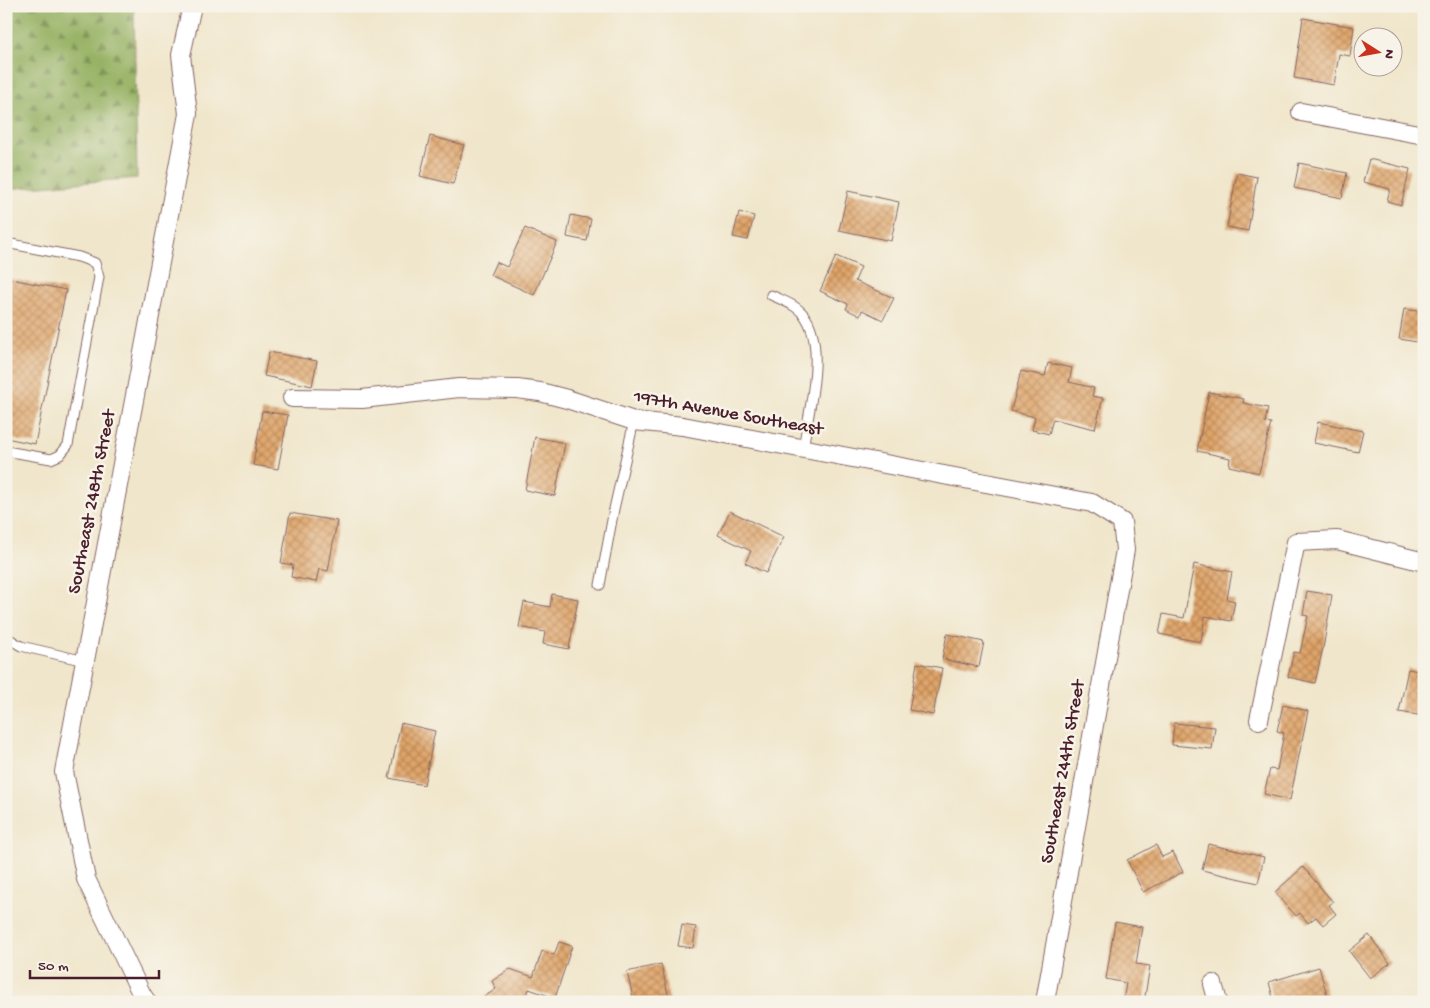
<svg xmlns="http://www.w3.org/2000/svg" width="1430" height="1008" viewBox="0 0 1430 1008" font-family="'Gochi Hand',sans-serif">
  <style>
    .forest { fill: url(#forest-firs); stroke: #706848 }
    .building { fill: url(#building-cross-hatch) }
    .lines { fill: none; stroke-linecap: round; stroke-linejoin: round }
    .lane-casing { stroke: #846563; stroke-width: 11 }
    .street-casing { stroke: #846563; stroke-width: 20 }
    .lane { stroke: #fff; stroke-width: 9 }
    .street { stroke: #fff; stroke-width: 18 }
    .labels { text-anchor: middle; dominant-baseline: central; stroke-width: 5; stroke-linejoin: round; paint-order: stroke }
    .street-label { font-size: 19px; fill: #4a1f2b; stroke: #f7f3e8 }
  </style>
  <defs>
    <pattern id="forest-firs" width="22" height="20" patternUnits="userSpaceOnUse" patternTransform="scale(1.25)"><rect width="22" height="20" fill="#97b265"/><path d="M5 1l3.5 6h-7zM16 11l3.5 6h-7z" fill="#7d9053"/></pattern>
    <pattern id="building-cross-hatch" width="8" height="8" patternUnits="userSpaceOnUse" patternTransform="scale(1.25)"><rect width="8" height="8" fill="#dfa469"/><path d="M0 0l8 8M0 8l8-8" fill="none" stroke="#b78557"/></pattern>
  </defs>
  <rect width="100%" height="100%" fill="#f7f3e8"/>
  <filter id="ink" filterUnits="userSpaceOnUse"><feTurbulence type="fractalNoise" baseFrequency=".02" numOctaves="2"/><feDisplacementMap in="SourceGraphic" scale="10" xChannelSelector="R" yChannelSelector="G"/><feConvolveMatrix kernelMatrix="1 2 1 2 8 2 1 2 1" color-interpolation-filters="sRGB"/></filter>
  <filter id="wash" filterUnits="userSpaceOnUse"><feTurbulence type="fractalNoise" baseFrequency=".0096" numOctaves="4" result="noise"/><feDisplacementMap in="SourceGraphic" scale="20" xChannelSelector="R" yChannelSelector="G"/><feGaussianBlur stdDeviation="1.12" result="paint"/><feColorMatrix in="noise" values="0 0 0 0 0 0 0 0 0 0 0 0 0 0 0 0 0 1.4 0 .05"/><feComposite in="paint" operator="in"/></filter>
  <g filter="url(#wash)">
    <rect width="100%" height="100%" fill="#f0e6cb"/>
    <path class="forest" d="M 6,6 L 134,6 L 137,178 L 6,189 Z"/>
    <g id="blocks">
      <path class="building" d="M 1303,18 L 1354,27 L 1350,56 L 1339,54 L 1334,85 L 1294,78 Z
        M 430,136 L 464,145 L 453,184 L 420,176 Z
        M 1369,159 L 1410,169 L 1401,205 L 1387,201 L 1390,189 L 1363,182 Z
        M 1299,163 L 1347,173 L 1342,198 L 1294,188 Z
        M 1237,173 L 1257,177 L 1248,231 L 1227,227 Z
        M 848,191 L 899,202 L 891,241 L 839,230 Z
        M 739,212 L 754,216 L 748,240 L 733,237 Z
        M 571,215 L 591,219 L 587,241 L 567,237 Z
        M 525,228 L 557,242 L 534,295 L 490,275 L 496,262 L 507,267 Z
        M 836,256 L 861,267 L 855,281 L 894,298 L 883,320 L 862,310 L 860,316 L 846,309 L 848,304 L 820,291 Z
        M 6,278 L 66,290 L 35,444 L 6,438 Z
        M 1404,309 L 1424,312 L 1424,333 L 1419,332 L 1417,342 L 1399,339 Z
        M 269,352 L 317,361 L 312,386 L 264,376 Z
        M 1048,363 L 1072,368 L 1069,382 L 1094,388 L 1092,396 L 1103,398 L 1095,429 L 1053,419 L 1049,434 L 1032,430 L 1035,417 L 1011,411 L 1021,371 L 1045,376 Z
        M 1209,392 L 1244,399 L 1243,403 L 1268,408 L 1265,422 L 1271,423 L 1259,473 L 1229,466 L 1230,458 L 1197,451 Z
        M 262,411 L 288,415 L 278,469 L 253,465 Z
        M 1318,422 L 1363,431 L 1358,452 L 1314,443 Z
        M 535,437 L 565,443 L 555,496 L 525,490 Z
        M 730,511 L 784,537 L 766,573 L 745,563 L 751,551 L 718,535 Z
        M 290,513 L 337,521 L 328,571 L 319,569 L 316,582 L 291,577 L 293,565 L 281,563 Z
        M 1194,564 L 1232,572 L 1227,599 L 1235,601 L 1231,621 L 1205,616 L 1201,642 L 1159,634 L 1163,614 L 1184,618 Z
        M 1307,591 L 1332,595 L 1324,643 L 1315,683 L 1288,677 L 1294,652 L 1300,653 L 1308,616 L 1303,615 Z
        M 552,594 L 578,599 L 569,649 L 543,644 L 545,632 L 519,627 L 524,602 L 550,607 Z
        M 947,634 L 984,642 L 979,667 L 942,659 Z
        M 917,663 L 942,668 L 933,715 L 909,710 Z
        M 1408,669 L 1424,672 L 1424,716 L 1399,712 Z
        M 1283,705 L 1308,711 L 1290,800 L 1264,794 L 1270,769 L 1277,770 L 1284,733 L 1277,731 Z
        M 401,723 L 435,731 L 424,785 L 389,778 Z
        M 1174,723 L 1215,727 L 1212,749 L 1172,745 Z
        M 1208,844 L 1264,857 L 1258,883 L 1202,870 Z
        M 1156,845 L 1162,857 L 1173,852 L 1183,872 L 1143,892 L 1127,860 Z
        M 1303,867 L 1333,902 L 1329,905 L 1336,914 L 1323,925 L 1316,917 L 1308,923 L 1300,913 L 1296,916 L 1275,892 Z
        M 1115,922 L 1142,927 L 1136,964 L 1150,966 L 1144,1002 L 1123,1002 L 1126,983 L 1106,979 Z
        M 682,925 L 696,927 L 693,948 L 678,946 Z
        M 1369,935 L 1390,963 L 1370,978 L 1349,951 Z
        M 559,942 L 572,946 L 555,998 L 529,989 L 525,1002 L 512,998 L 511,1002 L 477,1002 L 496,989 L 492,981 L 510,969 L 533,977 L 542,951 L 554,955 Z
        M 661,964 L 670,1002 L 634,1002 L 627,972 Z
        M 1319,967 L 1329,1002 L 1274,1002 L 1269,982 Z"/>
    </g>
  </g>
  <g filter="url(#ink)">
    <use href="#blocks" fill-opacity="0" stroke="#846563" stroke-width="1"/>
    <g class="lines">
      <defs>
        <path id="lane" d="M 6,243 L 79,257 L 95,263 L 99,277 L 68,445 L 60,455 L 51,459 L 6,451
          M 771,295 C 784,301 799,306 806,318 C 826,349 808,414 803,449
          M 600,585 L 614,509 L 634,421
          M 6,637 L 21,646 L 85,661"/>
        <path id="street" d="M 1301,112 L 1424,135
          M 292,398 L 362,399 L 459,388 L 517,389 L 540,392 L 567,399 L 634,421 L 683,426 L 1092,503 L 1122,522 L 1125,550 L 1045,1002
          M 1259,720 L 1296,542 L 1337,540 L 1424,562
          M 1213,984 L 1218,1002
          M 147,1002 L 142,995 L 86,879 L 64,772 L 188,114 L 181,55 L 192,6"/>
      </defs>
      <use href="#lane" class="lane-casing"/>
      <use href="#street" class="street-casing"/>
      <use href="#lane" class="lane"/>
      <use href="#street" class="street"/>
    </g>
  </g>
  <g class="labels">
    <g class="street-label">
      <text transform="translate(728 414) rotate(10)">197th Avenue Southeast</text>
      <text transform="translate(93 502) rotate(-79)">Southeast 248th Street</text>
      <text transform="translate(1064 772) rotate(-80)">Southeast 244th Street</text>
    </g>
  </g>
  <rect width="1430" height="1008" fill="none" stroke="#f7f3e8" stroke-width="25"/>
  <g transform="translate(1378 52) rotate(101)"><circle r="24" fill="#f7f3e8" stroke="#b29e9c"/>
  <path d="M0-4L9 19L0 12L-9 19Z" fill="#c8321e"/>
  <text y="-8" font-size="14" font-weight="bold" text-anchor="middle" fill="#4a1f2b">N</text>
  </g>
  <path d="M30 970v8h129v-8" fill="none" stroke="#4a1f2b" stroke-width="2.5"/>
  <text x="38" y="970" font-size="15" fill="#4a1f2b" stroke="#f7f3e8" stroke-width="4" paint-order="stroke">50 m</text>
</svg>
